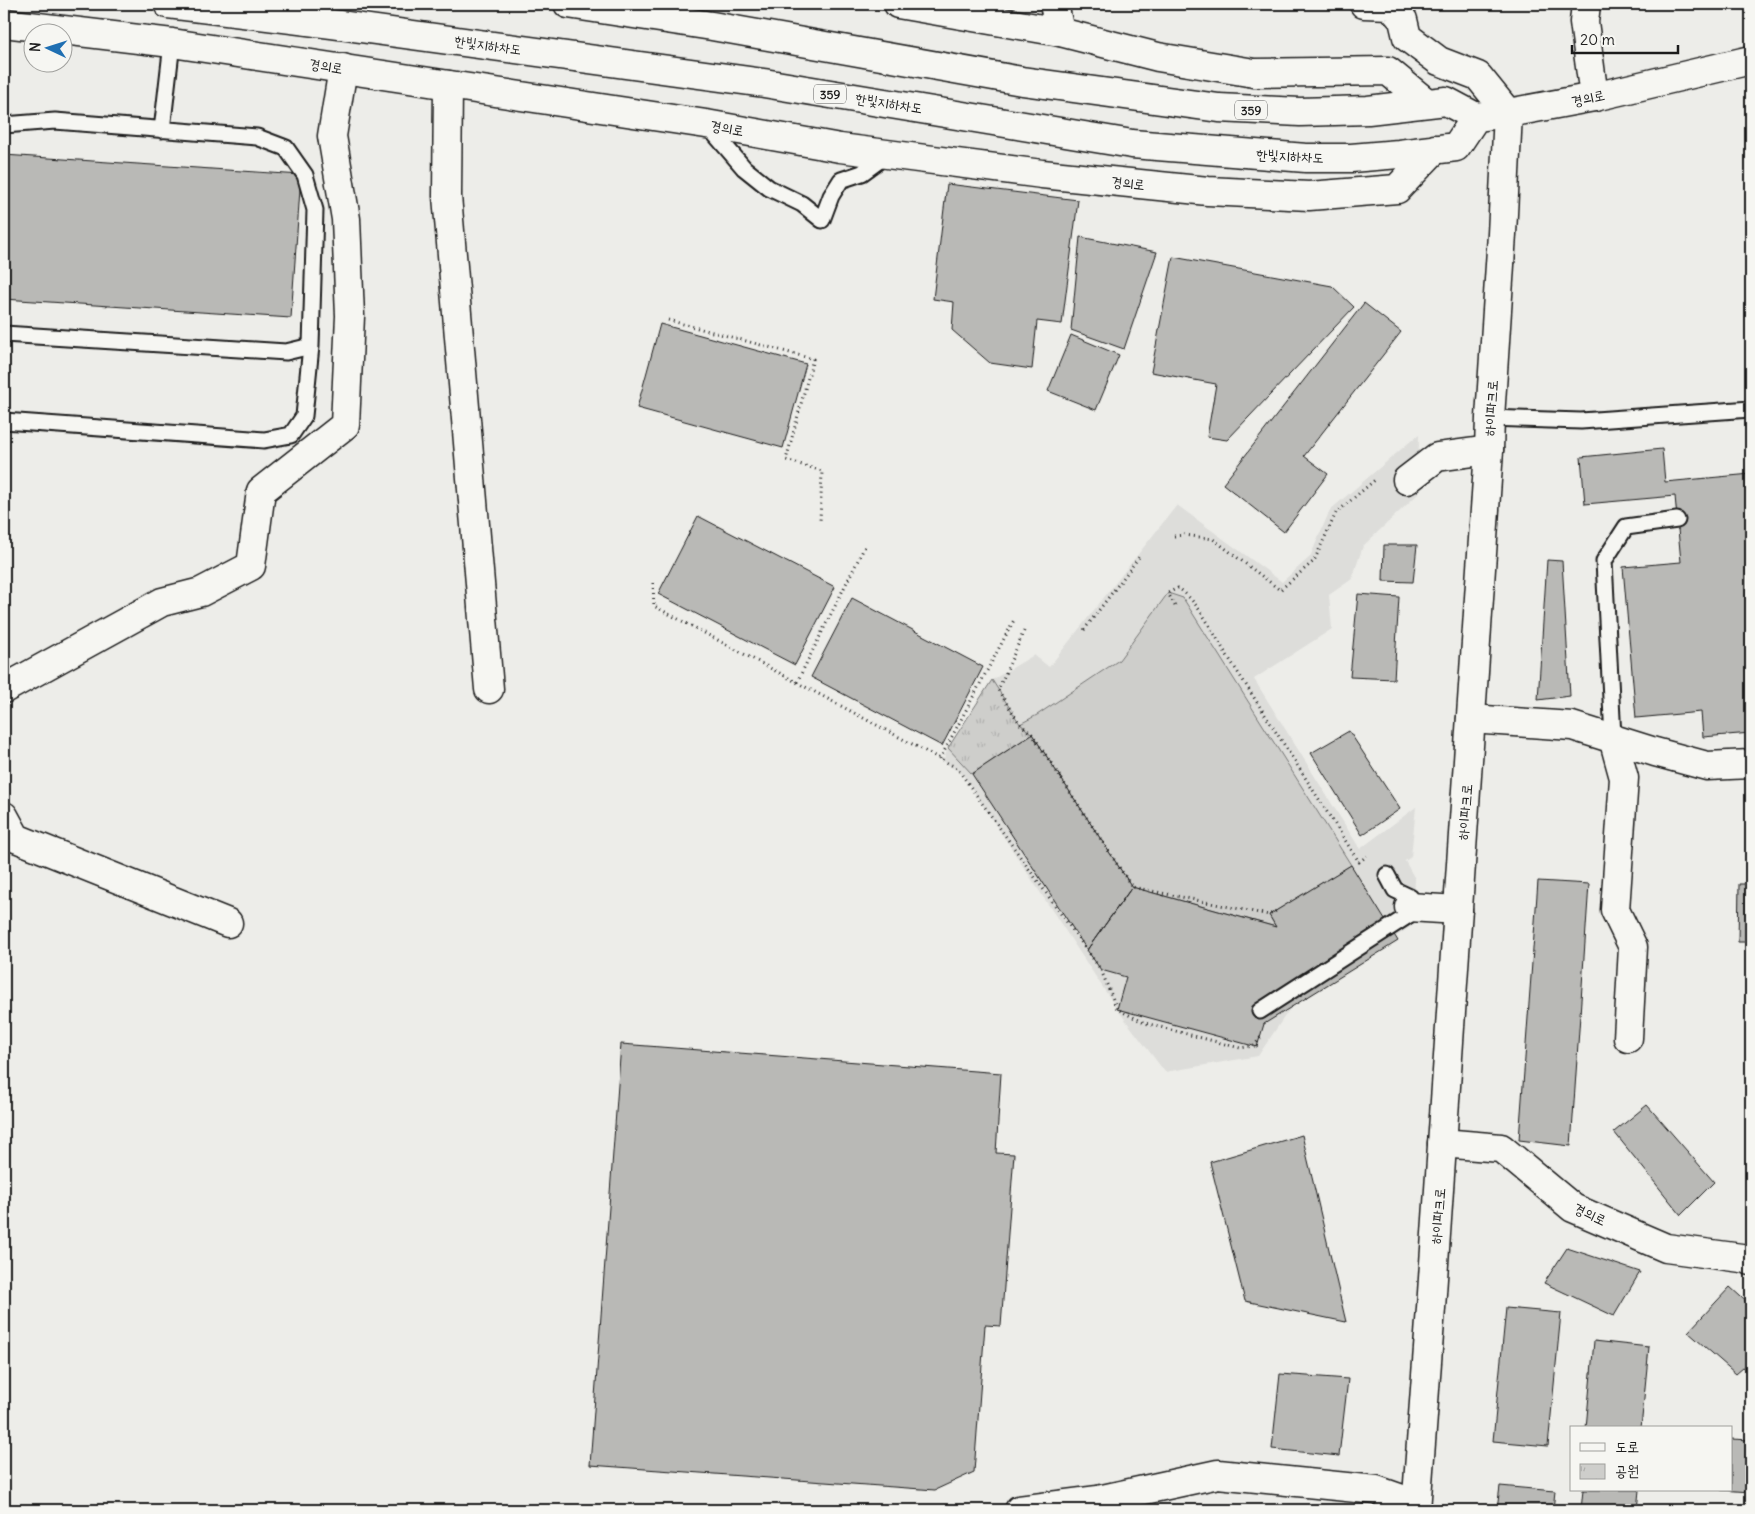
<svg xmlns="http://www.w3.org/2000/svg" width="1755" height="1514" viewBox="0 0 1755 1514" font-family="Delius,'Poor Story',sans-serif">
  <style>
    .built { fill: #ddddda }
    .grass { fill: #cececb; stroke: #757574 }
    .park { fill: url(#park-tufts); stroke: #757574 }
    .building { fill: #b9b9b6; stroke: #1c1c1c }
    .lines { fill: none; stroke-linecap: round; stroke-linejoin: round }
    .lane-casing { stroke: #1c1c1c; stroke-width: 19 }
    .street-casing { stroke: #1c1c1c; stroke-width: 31 }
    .secondary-casing { stroke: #1c1c1c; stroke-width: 31 }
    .primary-casing { stroke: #1c1c1c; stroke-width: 31 }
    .path { stroke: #1c1c1c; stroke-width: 3; stroke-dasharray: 1 4; stroke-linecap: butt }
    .lane { stroke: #f6f6f2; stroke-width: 15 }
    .street { stroke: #f6f6f2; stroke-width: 28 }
    .secondary { stroke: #f6f6f2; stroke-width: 28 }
    .primary { stroke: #f6f6f2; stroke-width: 28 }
    .labels { text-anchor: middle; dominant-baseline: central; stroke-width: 4; stroke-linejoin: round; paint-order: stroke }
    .shield { fill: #f6f6f2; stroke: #5d5d5c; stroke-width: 1 }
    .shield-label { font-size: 12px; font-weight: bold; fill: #1c1c1c }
    .street-label { font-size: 14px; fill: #1c1c1c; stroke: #f6f6f2 }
  </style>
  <defs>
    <pattern id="park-tufts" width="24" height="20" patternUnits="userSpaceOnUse" patternTransform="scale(1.25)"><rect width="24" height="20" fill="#cececb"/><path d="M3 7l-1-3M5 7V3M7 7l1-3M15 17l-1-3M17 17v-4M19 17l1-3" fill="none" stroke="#b0b0ae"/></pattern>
  </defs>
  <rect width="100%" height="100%" fill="#edede9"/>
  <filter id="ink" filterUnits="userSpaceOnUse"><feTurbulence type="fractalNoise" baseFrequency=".02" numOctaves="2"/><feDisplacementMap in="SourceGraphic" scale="10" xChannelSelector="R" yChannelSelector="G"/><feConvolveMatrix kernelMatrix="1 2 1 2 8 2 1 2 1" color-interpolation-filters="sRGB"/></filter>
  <g filter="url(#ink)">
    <path class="built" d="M 1419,434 L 1418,494 L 1363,546 L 1352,579 L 1329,595 L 1332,629 L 1254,679 L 1360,849 L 1416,807 L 1411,857 L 1405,861 L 1415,879 L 1413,925 L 1291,1007 L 1258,1056 L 1165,1072 L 1117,1009 L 963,775 L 943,761 L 948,748 L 992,680 L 1034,655 L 1049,667 L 1177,505 L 1282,582 L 1310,557 L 1330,510 Z"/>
    <path class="grass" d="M 1168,593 L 1183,598 L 1351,865 L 1269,915 L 1276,927 L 1132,887 L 1032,734 L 1020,724 L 1037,715 L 1119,660 Z"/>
    <path class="park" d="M 992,680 L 1020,724 L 1032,734 L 972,774 L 948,748 Z"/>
    <path class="building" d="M 4,155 L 301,175 L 291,318 L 4,299 Z
      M 947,184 L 1078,200 L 1062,324 L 1037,321 L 1032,369 L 990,363 L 952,330 L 954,302 L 933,299 Z
      M 1080,237 L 1157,252 L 1124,349 L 1071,330 Z
      M 1173,257 L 1332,286 L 1354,307 L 1227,440 L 1207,437 L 1216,384 L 1151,372 Z
      M 1364,303 L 1401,332 L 1304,456 L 1328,474 L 1284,532 L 1223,484 Z
      M 660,324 L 806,364 L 783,448 L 637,408 Z
      M 1071,335 L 1119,355 L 1096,410 L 1048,391 Z
      M 1662,449 L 1665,482 L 1751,474 L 1751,733 L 1703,737 L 1701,712 L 1636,718 L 1623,567 L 1681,562 L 1675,496 L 1585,504 L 1581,457 Z
      M 698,516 L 835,587 L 795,665 L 658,594 Z
      M 1384,545 L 1417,545 L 1413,582 L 1383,581 Z
      M 1547,560 L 1562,561 L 1570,696 L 1538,700 Z
      M 1358,594 L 1399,597 L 1394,679 L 1350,677 Z
      M 852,598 L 983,667 L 942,746 L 811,677 Z
      M 1349,731 L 1400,809 L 1362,835 L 1311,753 Z
      M 1032,734 L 1132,887 L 1087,950 L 972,774 Z
      M 1351,865 L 1398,941 L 1264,1024 L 1257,1047 L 1117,1009 L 1126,977 L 1101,970 L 1087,950 L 1132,887 L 1276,927 L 1269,915 Z
      M 1538,881 L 1589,884 L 1571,1146 L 1519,1140 Z
      M 1739,884 L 1751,884 L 1751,942 L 1738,942 Z
      M 621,1044 L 1001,1073 L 996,1153 L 1014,1154 L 1001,1326 L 985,1325 L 974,1472 L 935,1490 L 590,1465 Z
      M 1647,1105 L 1714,1182 L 1681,1215 L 1614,1132 Z
      M 1302,1135 L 1346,1322 L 1245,1301 L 1210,1162 Z
      M 1567,1248 L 1640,1272 L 1614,1316 L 1544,1283 Z
      M 1730,1287 L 1751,1306 L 1751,1361 L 1736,1374 L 1688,1332 Z
      M 1506,1308 L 1561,1313 L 1548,1446 L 1493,1441 Z
      M 1594,1341 L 1649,1347 L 1641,1428 L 1586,1428 Z
      M 1280,1374 L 1348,1379 L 1339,1456 L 1272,1449 Z
      M 1731,1439 L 1751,1440 L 1751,1492 L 1721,1490 L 1731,1490 Z
      M 1500,1486 L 1555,1491 L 1553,1510 L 1497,1510 Z
      M 1583,1490 L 1639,1490 L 1637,1510 L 1581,1510 Z"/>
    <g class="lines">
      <defs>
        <path id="lane" d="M 4,125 L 55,121 L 257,137 L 286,148 L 305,175 L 315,210 L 311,346 L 304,416 L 291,435 L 264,440 L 4,421
          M 707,125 L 744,168 L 769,188 L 802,204 L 822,220 L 831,196 L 841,180 L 862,173 L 888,154
          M 162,130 L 172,43
          M 4,334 L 286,352 L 311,346
          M 1490,418 L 1581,421 L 1751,409
          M 1613,738 L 1604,561 L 1626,527 L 1677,520
          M 1260,1011 L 1409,915 L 1410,897 L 1395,890 L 1387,875"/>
        <path id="street" d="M 1364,4 L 1390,5 L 1403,20 L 1407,37 L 1439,61 L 1478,76 L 1508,113
          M 1586,4 L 1584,22 L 1594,97
          M 448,85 L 447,196 L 489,689
          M 1407,480 L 1437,457 L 1489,450
          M 4,689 L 162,602 L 201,592 L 251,566 L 261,491 L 345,425 L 350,316 L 346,219 L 332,136 L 343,68
          M 1471,719 L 1572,726 L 1655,752 L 1707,766 L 1751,764
          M 1613,738 L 1624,778 L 1615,910 L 1633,947 L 1628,1038
          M 4,816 L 16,838 L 228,923
          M 1409,907 L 1458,910
          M 1442,1143 L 1501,1148 L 1573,1208 L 1666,1248 L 1749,1259 L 1751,1261
          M 1019,1510 L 1098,1500 L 1218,1474 L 1376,1490 L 1416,1504"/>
        <path id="secondary" d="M 1054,4 L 1060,32
          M 1416,1510 L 1431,1308 L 1489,450 L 1490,418 L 1502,234 L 1508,113"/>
        <path id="primary" d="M 168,4 L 332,24 L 764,83 L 1132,144 L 1306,158 L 1351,158 L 1399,154 L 1456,147 L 1476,117
          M 568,4 L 712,26 L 1022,81 L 1219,108 L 1300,112 L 1368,110 L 1446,101 L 1476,117 L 1508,113 L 1594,97 L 1751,60
          M 898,4 L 1060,32 L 1158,57 L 1254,73 L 1388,71 L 1427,103
          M 4,23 L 172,43 L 706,124 L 840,148 L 1042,174 L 1208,191 L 1309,196 L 1397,189 L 1435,149"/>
      </defs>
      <use href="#lane" class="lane-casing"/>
      <use href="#street" class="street-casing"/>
      <use href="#secondary" class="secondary-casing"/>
      <use href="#primary" class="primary-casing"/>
      <path class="path" d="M 668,320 L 813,359 L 786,460 L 822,471 L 820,522
        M 1174,536 L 1185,535 L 1213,539 L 1280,590 L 1314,561 L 1336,513 L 1376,479
        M 653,583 L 654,606 L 957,768 L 1101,970 L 1117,1009 L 1145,1023 L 1240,1048 L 1254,1046 L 1261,1037
        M 1175,606 L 1168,593 L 1178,588 C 1197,600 1212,630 1223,649 L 1359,862 L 1367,856
        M 1084,630 L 1139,557
        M 1024,631 L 998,690 L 1020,724 L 1032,734 L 1132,887 L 1269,915 L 1276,911
        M 797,682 L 866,544
        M 940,759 L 1014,620"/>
      <use href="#lane" class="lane"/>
      <use href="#street" class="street"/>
      <use href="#secondary" class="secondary"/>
      <use href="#primary" class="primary"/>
    </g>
  </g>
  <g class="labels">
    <g class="shield">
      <rect x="814" y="84.5" width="32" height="19" rx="4"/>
      <rect x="1235" y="100.5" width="32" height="19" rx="4"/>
    </g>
    <g class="shield-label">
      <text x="830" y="94">359</text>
      <text x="1251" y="110">359</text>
    </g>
    <g class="street-label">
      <text transform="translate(488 45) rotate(8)">한빛지하차도</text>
      <text transform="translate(326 66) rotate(9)">경의로</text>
      <text transform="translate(1588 98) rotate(-12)">경의로</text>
      <text transform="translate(889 103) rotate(9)">한빛지하차도</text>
      <text transform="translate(727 128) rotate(10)">경의로</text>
      <text transform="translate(1290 156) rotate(3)">한빛지하차도</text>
      <text transform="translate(1128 183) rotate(6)">경의로</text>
      <text transform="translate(1491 408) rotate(-87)">하이파크로</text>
      <text transform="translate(1465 812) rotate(-86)">하이파크로</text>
      <text transform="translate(1590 1214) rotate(25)">경의로</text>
      <text transform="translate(1438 1216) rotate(-86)">하이파크로</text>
    </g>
  </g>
  <rect width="1755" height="1514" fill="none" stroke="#f6f6f2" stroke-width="20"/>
  <rect x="10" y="10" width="1735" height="1494" fill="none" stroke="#1c1c1c" stroke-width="2" filter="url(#ink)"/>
  <rect x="1570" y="1426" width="162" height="65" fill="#f6f6f2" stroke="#9f9f9c"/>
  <rect x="1580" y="1443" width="25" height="8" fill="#f6f6f2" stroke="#9f9f9c"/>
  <text x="1615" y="1452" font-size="15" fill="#1c1c1c">도로</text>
  <rect x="1580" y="1464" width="25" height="15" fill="url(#park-tufts)" stroke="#9f9f9c"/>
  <text x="1615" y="1476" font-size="15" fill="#1c1c1c">공원</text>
  <g transform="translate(48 48) rotate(274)"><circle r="24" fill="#f6f6f2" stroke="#9f9f9c"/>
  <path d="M0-4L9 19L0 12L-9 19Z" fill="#1f6fb2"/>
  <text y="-8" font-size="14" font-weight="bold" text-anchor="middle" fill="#1c1c1c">N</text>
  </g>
  <path d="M1572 45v8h106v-8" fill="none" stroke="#1c1c1c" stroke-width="2.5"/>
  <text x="1580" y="45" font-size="15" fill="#1c1c1c" stroke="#f6f6f2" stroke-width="4" paint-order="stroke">20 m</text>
</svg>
